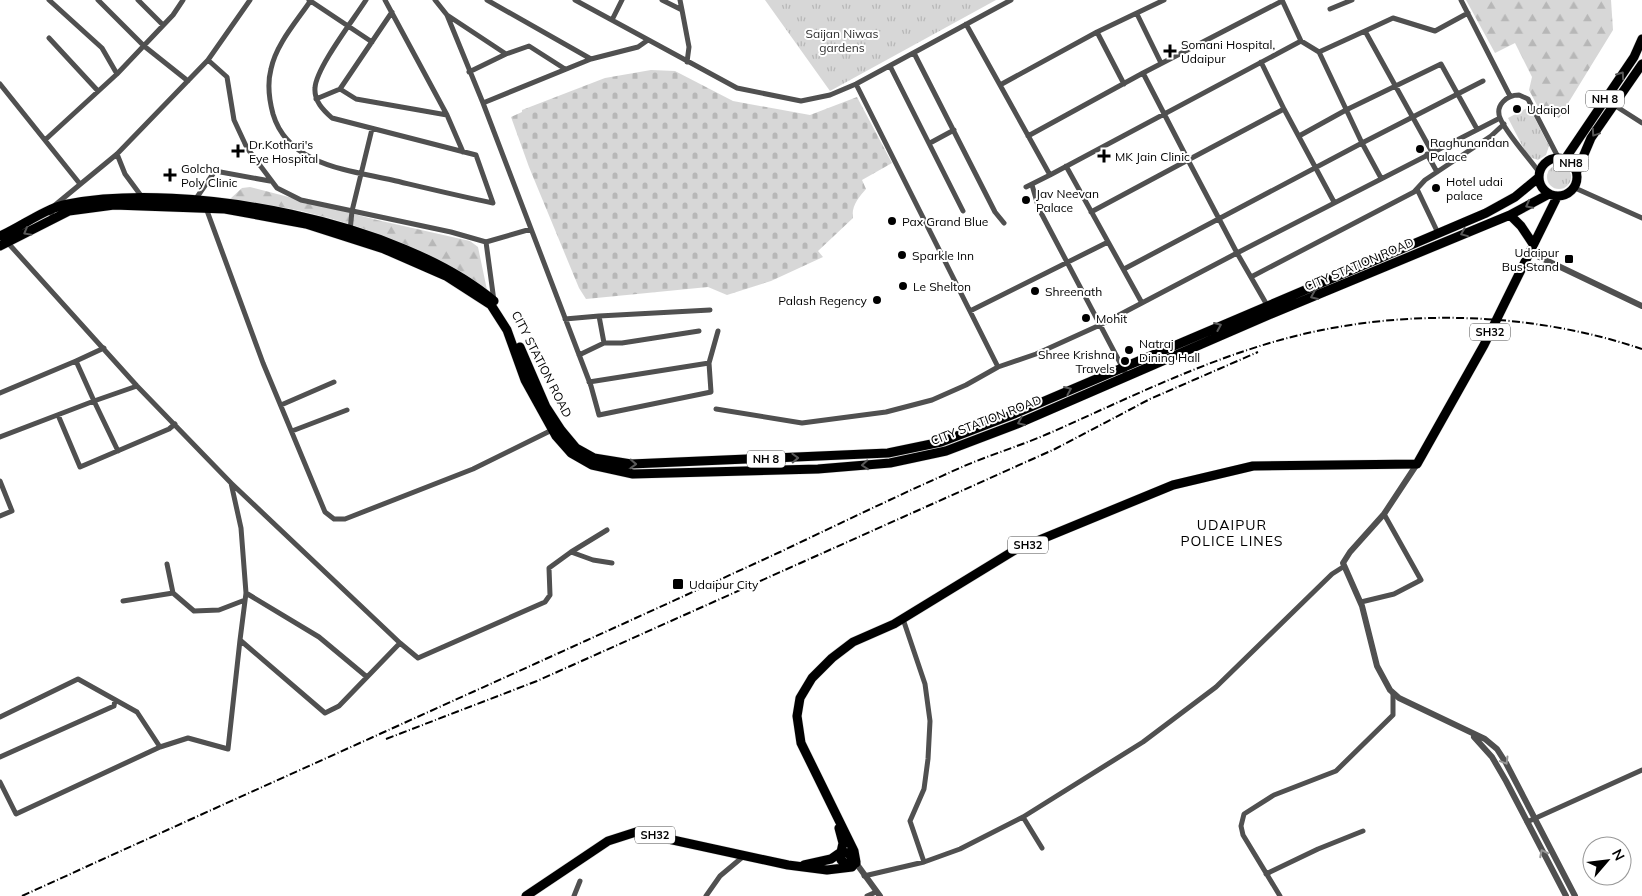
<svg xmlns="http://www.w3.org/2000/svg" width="1642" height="896" viewBox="0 0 1642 896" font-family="Mulish,sans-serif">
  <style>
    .forest { fill: url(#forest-firs) }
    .cemetery { fill: url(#cemetery-stones) }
    .park { fill: url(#park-tufts) }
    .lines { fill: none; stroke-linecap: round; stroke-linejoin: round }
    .primary-casing { stroke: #dbdbdb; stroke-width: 10 }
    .minor { stroke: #505050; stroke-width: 5 }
    .tertiary { stroke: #505050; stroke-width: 6 }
    .primary { stroke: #000; stroke-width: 9 }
    .rail { stroke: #000; stroke-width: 2; stroke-dasharray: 8 2.5 1 2.5; stroke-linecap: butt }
    .oneway { stroke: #595959 }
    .oneway2 { stroke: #969696 }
    .poi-dot { fill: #000; stroke: #fff; stroke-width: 2 }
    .labels { text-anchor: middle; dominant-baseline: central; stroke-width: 4; stroke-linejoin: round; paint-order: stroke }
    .shield { fill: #fff; stroke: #4c4c4c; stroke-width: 1 }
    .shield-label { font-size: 11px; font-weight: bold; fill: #000 }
    .park-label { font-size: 12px; fill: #2e2e2e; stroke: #fff }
    .poi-label { font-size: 12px; fill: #000; stroke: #fff; text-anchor: start }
    .street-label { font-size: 12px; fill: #000; stroke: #fff }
    .neighbourhood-label { font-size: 14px; letter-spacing: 1px; fill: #000; stroke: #fff }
  </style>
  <defs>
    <pattern id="forest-firs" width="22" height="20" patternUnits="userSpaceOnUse" patternTransform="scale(1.25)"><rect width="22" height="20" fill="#d7d7d7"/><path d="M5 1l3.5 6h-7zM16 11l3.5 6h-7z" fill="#b7b7b7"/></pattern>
    <pattern id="cemetery-stones" width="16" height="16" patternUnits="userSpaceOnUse" patternTransform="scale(1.25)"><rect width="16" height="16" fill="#d7d7d7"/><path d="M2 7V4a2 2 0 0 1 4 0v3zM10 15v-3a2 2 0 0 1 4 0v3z" fill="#b7b7b7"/></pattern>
    <pattern id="park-tufts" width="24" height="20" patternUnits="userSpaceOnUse" patternTransform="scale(1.25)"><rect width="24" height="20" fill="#d7d7d7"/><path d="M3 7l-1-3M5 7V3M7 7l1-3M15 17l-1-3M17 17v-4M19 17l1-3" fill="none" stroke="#b7b7b7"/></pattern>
  </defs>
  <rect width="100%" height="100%" fill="#fff"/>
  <path class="forest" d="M 1466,0 L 1611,0 L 1613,30 L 1559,118 L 1538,107 L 1529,90 L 1532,77 L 1515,43 L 1495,53 Z
    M 250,187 L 377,220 L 470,241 L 478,247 L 487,290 C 434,255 378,230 317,215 C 289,207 259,204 230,199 L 242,188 Z"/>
  <path class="cemetery" d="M 651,70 L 675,71 L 733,101 L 810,115 L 857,97 L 892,163 L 862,180 L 866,189 C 859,197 851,206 853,218 L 818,251 L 823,257 L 771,281 L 727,295 L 708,287 L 586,299 L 579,288 L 529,167 L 511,117 L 522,112 L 522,110 L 605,78 Z"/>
  <path class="park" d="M 765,0 L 996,0 L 830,91 Z
    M 1529,107 L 1549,146 L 1546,155 L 1538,160 L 1529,157 L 1526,153 L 1508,118 Z
    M1547 177a12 12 0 1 1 24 0a12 12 0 1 1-24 0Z"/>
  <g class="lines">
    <defs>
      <path id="primary" d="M1539 177a19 19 0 1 1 38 0a19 19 0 1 1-38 0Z
        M 1565,159 L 1634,57 L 1642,39
        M 1577,171 L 1591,138 L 1642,64
        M 1510,215 L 1521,226 L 1533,244
        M 0,236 C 23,226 43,209 68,204 C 188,181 401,222 494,301
        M 0,246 L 69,211 L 114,205 L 225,209 L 306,224 L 384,249 L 446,276 L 491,305 L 507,330 L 525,380 L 556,436 L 571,453 L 592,465 L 633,474 L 818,469 L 890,463 L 946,451 L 1017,424 L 1271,314 L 1510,215 L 1549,194
        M 520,347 L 546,407 L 561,430 L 576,448 L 594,458 L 631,464 L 888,453 L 941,442 L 1014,414 L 1486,213 L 1515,197 L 1538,178
        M 841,852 L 848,853 L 856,863 C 850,867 845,864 841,860 Z
        M 804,865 L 831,859 L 841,852 L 843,843 L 839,828
        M 526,896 L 608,841 L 636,832 L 788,865 L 827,870 L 852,867 L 856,862 L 854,851 L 801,743 L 797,716 L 800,698 L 812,678 L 832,658 L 853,642 L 894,624 L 1015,550 L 1173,485 L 1253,466 L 1417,464 L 1484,345 L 1557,197"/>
    </defs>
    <use href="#primary" class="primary-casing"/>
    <path class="minor" d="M 49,0 L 102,48 L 117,74
      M 98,0 L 144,46 L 188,81
      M 138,0 L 163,25
      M 309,0 L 372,42
      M 311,0 C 297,21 276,44 271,69 C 267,84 269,99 273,114 C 288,165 348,170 392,180 C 426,188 459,196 493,203 L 476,155 L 332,118 C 323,110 314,101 315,88 C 316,68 354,19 366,0
      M 435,0 L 447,15 L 483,103
      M 487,0 L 591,59 L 638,47 L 648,40
      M 575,0 L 737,88 L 801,101 L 830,95 L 856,84 L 1011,0
      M 662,0 L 682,10 L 689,47 L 687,62
      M 680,0 L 682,10
      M 1282,0 L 1301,41
      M 1461,0 L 1510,96
      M 1330,9 L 1352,0
      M 1137,14 L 1161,63
      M 447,15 L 506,54 L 529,46 L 565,69
      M 612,20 L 622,0
      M 966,24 L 1000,85 L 1097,32 L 1124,84
      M 1365,31 L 1393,18 L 1435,31 L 1468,13
      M 1097,32 L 1164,0
      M 49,38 L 98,91
      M 1319,52 L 1365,31 L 1432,152
      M 914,53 L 995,212 L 1004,223
      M 591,59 L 483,103 L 591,386 L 599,415 L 711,392 L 709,363 L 718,331
      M 208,60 L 227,77 L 234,120 L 247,148 L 277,188 L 301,200 L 451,232 L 486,242 L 494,301
      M 1261,62 L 1284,109
      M 890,66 L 963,211
      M 469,72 L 506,54
      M 1143,73 L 1282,1
      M 0,84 L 80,184
      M 856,84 L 998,367
      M 1000,85 L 1050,175 L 1301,41 L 1319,52 L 1362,143 L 1483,81
      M 340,89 L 356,99 L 447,115 L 385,0
      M 316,99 L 340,89 L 392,12
      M 1614,105 L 1642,123
      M 447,115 L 463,152
      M 1028,136 L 1143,73 L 1188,160 L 1091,212
      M 1299,136 L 1346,110 L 1441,64 L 1477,129
      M 45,140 L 117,74 L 173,15 L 183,0
      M 930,143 L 954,130
      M 117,154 L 125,174 L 142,197
      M 1427,154 L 1437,172
      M 1066,166 L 1142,303
      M 1539,172 C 1529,158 1506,133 1500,118 C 1495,105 1507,95 1519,95 L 1528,99 L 1558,157
      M 1032,185 L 1039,209 L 1127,376
      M 1026,187 L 1050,175
      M 1575,188 L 1642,218
      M 1417,189 L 1438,233
      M 195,200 L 215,171 L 270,181
      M 206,208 L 263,363 L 325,512 L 334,519 L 345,519 L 473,469 L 552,430
      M 54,218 L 49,210 L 117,154 L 208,60 L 250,0
      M 350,231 L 352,211 L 372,129
      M 486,242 L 531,229
      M 8,243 L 137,386 L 231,483 L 400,643
      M 1124,269 L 1362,143 L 1381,178
      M 1251,277 L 1414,192 L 1425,180 L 1491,136 L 1504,124
      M 1267,305 L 1237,253 L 1500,118
      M 970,311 L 1108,242
      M 599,316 L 710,310
      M 565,319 L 599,316 L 604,343 L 622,343 L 699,331
      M 579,355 L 604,343
      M 589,382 L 709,363
      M 0,393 L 76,361
      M 281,405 L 334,382
      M 716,409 L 802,423 L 886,412 L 932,400 L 966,385 L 998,367 L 1036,354 L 1100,325 L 1237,253 L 1188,160 L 1284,109 L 1334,202
      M 58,415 L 80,467 L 169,429 L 175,424
      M 292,431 L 347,410
      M 0,437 L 94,401 L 76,361 L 104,348
      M 118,451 L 94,401 L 137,386
      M 0,481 L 12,511 L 0,516
      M 231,483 L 241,528 L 246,593 L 240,640 L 325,713 L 339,706 L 400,643 L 418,658 L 545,602 L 550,595 L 549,568 L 571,552
      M 607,530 L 571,552 L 593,560 L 612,563
      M 167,564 L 173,593 L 194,611 L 219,610 L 245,600
      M 246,593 L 319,637 L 367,677
      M 123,601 L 173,593
      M 1361,602 L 1394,594 L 1421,580 L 1384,514
      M 903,619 L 925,684 L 930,721 L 928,759 L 924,789 L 910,821 L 924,862
      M 0,717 L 78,679 L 137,712 L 160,747
      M 0,757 L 114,706 L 115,700
      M 0,782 L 16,814 L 160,747 L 188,738 L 228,749 L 240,640
      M 1023,817 L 1042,848
      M 1527,822 L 1642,770
      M 1266,874 L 1318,849 L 1363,831
      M 864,876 L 924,862 L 960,849 L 1023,817 L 1143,742 L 1216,687 L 1332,574 L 1343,567
      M 574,896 L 580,881
      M 706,896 L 720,876 L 745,855
      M 867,896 L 876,892
      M 1280,896 L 1243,835 L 1241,826 L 1244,814 L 1274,795 L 1336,771 L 1393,715 L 1393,694"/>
    <path class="tertiary" d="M 1529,252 L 1642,306
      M 1417,464 L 1384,514 L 1350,552 L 1343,563 L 1362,606 L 1377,666 L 1390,690 L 1399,698 L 1485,739 L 1497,749 L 1506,763 L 1575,896
      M 1474,737 L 1492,757 L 1506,781 L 1566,896
      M 856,863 L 880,896"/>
    <use href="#primary" class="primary"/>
    <path class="rail" d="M 386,739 L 537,681 L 1055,449 L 1150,399 L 1258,352
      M 22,896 C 274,781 528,668 780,552 C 841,523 901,494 962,467 C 992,454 1023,445 1052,432 C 1140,393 1227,349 1322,330 C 1426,309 1541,315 1642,349"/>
  </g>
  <defs><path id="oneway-chevron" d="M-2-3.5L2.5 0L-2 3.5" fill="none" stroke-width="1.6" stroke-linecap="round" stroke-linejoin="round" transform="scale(1.25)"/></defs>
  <g class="oneway">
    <use href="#oneway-chevron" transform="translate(1621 75) rotate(-55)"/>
    <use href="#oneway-chevron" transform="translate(1595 133) rotate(124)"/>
    <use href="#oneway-chevron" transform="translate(1529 205) rotate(152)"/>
    <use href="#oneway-chevron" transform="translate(27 232) rotate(151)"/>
    <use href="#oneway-chevron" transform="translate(1464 233) rotate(158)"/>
    <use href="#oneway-chevron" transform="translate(1314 296) rotate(157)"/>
    <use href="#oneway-chevron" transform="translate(1218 326) rotate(-23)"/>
    <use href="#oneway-chevron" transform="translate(1068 390) rotate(-23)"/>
    <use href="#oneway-chevron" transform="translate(1021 422) rotate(157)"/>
    <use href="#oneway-chevron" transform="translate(795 458) rotate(-2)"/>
    <use href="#oneway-chevron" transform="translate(633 464) rotate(2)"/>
    <use href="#oneway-chevron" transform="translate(865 465) rotate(175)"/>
  </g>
  <g class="oneway2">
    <use href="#oneway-chevron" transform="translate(1505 761) rotate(59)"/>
    <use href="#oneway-chevron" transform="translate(1543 853) rotate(-117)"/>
  </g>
  <g class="poi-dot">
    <path d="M1167.5 43.5h5v5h5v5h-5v5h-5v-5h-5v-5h5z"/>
    <circle cx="1517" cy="109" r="5"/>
    <circle cx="1420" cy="149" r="5"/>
    <path d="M235.5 143.5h5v5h5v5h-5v5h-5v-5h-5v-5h5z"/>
    <path d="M1101.5 148.5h5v5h5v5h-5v5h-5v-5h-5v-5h5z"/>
    <path d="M167.5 167.5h5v5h5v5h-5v5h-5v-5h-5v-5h5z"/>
    <circle cx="1436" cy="188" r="5"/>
    <circle cx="1026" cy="200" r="5"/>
    <circle cx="892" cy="221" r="5"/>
    <circle cx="902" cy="255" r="5"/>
    <rect x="1564" y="254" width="10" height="10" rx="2.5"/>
    <circle cx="903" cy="286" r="5"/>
    <circle cx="1035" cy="291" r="5"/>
    <circle cx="877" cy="300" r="5"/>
    <circle cx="1086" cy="318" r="5"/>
    <circle cx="1129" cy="350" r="5"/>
    <circle cx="1125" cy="361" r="5"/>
    <rect x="672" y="578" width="12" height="12" rx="2.5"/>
  </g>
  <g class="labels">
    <g class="shield">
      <rect x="1586" y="90.5" width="38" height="17" rx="4"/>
      <rect x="1553.5" y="154.5" width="35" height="17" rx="4"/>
      <rect x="1470" y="323.5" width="40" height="17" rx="4"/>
      <rect x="747" y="450.5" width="38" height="17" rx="4"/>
      <rect x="1008" y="536.5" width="40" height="17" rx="4"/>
      <rect x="635" y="826.5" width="40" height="17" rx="4"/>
    </g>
    <g class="shield-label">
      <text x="1605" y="99">NH 8</text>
      <text x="1571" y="163">NH8</text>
      <text x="1490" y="332">SH32</text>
      <text x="766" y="459">NH 8</text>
      <text x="1028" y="545">SH32</text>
      <text x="655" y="835">SH32</text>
    </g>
    <g class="park-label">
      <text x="842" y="33">Saijan Niwas<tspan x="842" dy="14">gardens</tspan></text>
    </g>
    <g class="poi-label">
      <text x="1181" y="44">Somani Hospital,<tspan x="1181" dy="14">Udaipur</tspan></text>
      <text x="1527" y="109">Udaipol</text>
      <text x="1430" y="142">Raghunandan<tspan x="1430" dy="14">Palace</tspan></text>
      <text x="249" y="144">Dr.Kothari's<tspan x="249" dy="14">Eye Hospital</tspan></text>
      <text x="1115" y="156">MK Jain Clinic</text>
      <text x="181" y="168">Golcha<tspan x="181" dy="14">Poly Clinic</tspan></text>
      <text x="1446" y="181">Hotel udai<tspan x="1446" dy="14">palace</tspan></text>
      <text x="1036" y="193">Jav Neevan<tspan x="1036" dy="14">Palace</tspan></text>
      <text x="902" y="221">Pax Grand Blue</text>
      <text x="1559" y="252" text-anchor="end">Udaipur<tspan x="1559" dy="14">Bus Stand</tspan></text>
      <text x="912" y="255">Sparkle Inn</text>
      <text x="913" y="286">Le Shelton</text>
      <text x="1045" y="291">Shreenath</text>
      <text x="867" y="300" text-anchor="end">Palash Regency</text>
      <text x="1096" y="318">Mohit</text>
      <text x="1139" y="343">Natraj<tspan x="1139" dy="14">Dining Hall</tspan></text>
      <text x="1115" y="354" text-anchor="end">Shree Krishna<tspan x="1115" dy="14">Travels</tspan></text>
      <text x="689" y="584">Udaipur City</text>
    </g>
    <g class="street-label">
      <text transform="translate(1359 264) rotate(-23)">CITY STATION ROAD</text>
      <text transform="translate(542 364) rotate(63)">CITY STATION ROAD</text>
      <text transform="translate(986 420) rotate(-21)">CITY STATION ROAD</text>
    </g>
    <g class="neighbourhood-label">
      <text x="1232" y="525">UDAIPUR<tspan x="1232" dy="16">POLICE LINES</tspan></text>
    </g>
  </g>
  <g transform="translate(1607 861) rotate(62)"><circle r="24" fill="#ffffff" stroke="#999999"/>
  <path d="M0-4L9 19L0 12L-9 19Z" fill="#000000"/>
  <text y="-8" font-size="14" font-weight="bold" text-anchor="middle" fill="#000000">N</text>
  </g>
</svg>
